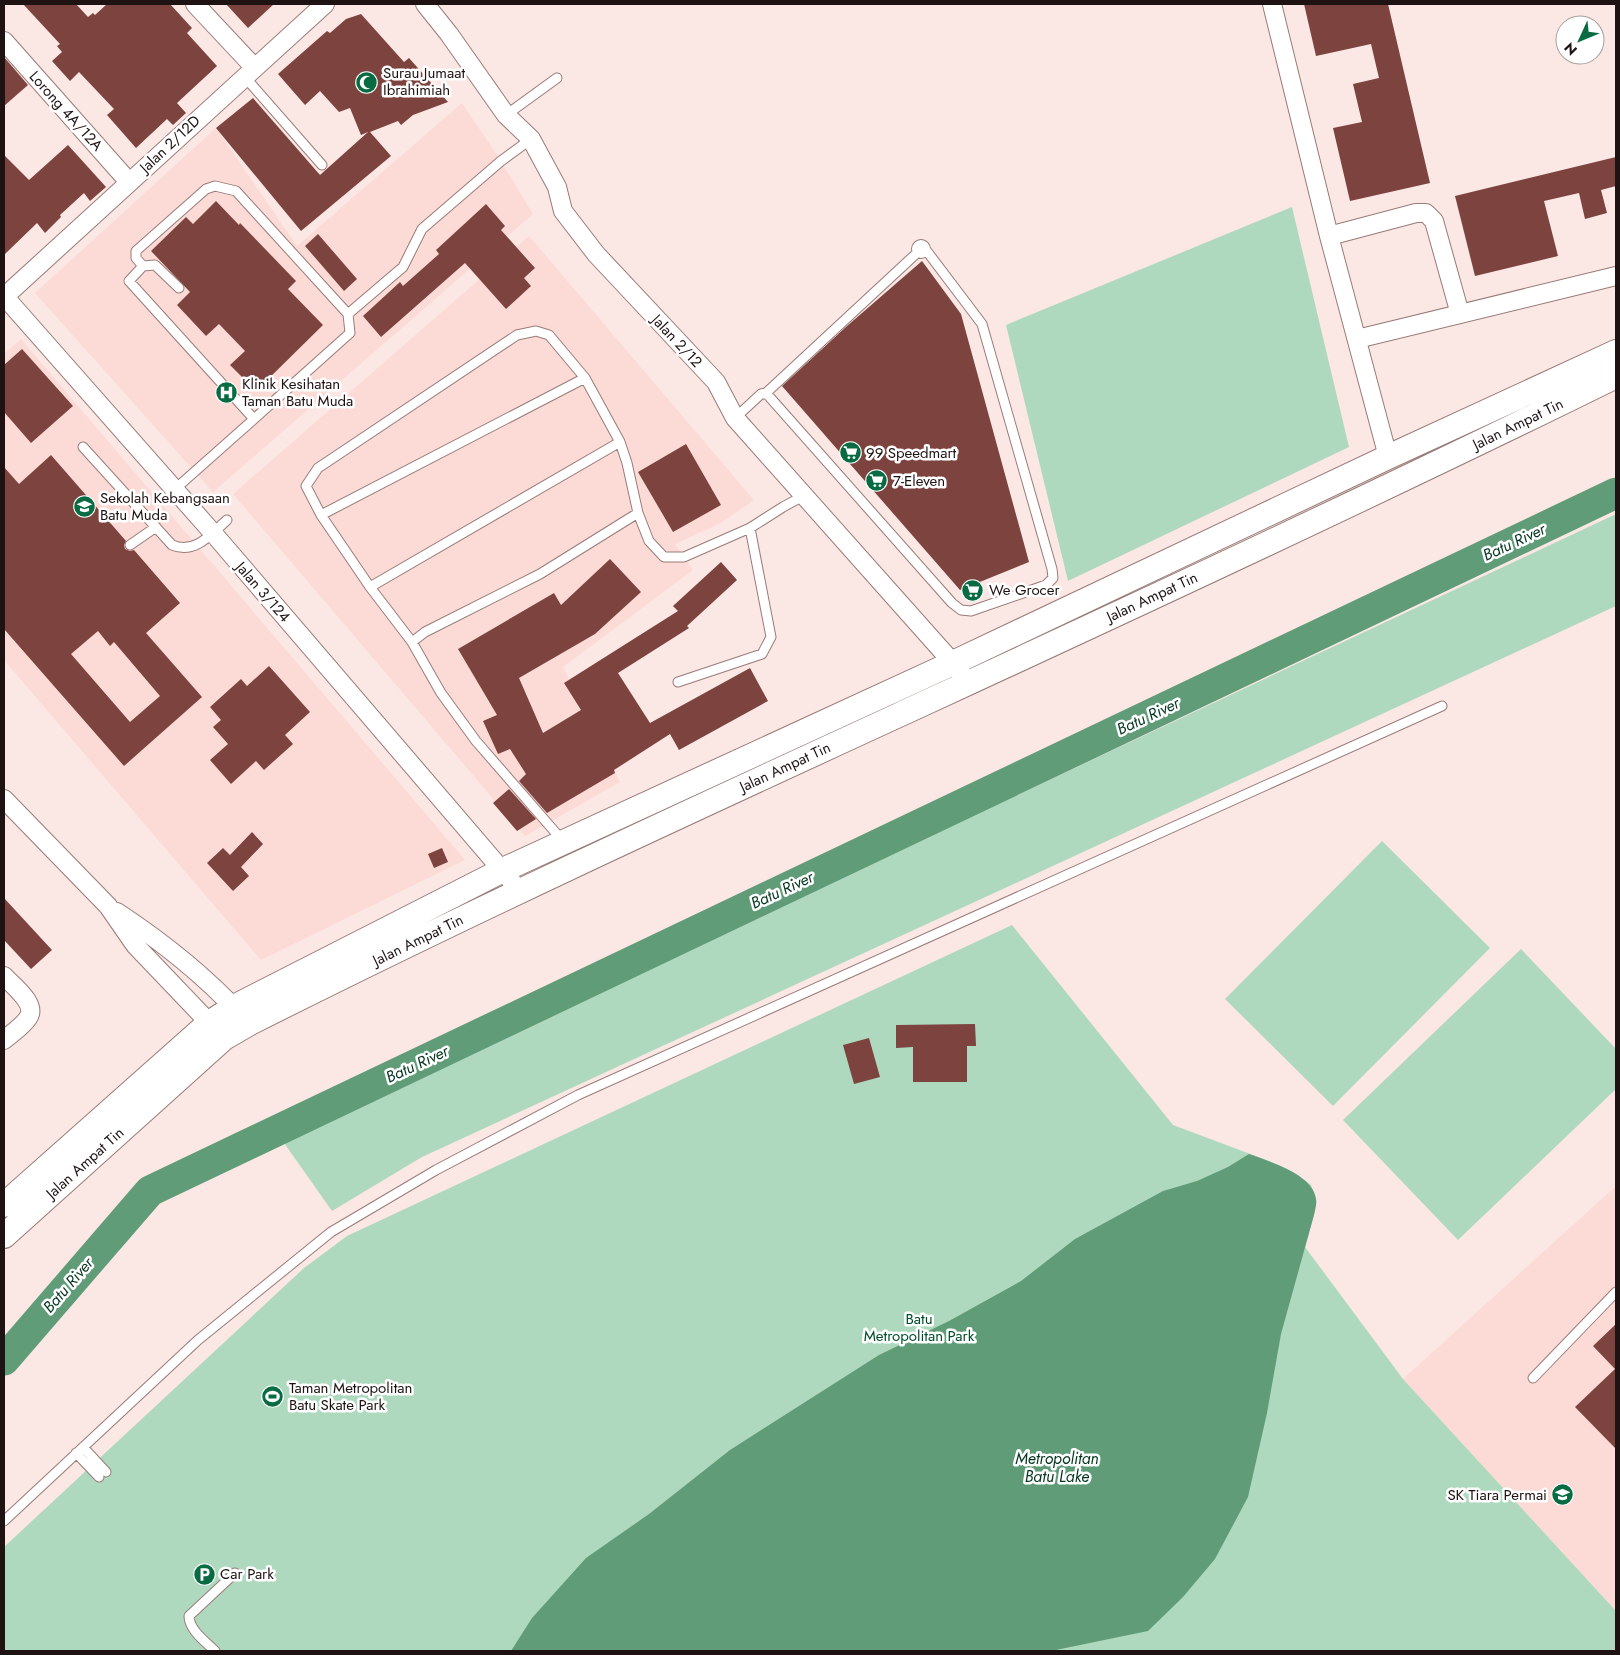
<svg xmlns="http://www.w3.org/2000/svg" width="1620" height="1655" viewBox="0 0 1620 1655" font-family="Jost,sans-serif">
  <style>
    .built { fill: #fcdbd7 }
    .green { fill: #afd9be }
    .water { fill: #619c79 }
    .lines { fill: none; stroke-linecap: round; stroke-linejoin: round }
    .river { stroke: #619c79; stroke-width: 31 }
    .building { fill: #7d433e; fill-rule: evenodd }
    .lane-casing { stroke: #987b77; stroke-width: 11 }
    .street-casing { stroke: #987b77; stroke-width: 20 }
    .secondary-casing { stroke: #987b77; stroke-width: 26 }
    .lane { stroke: #fff; stroke-width: 9 }
    .street { stroke: #fff; stroke-width: 18 }
    .secondary { stroke: #fff; stroke-width: 24 }
    .labels { text-anchor: middle; dominant-baseline: central; stroke-width: 5; stroke-linejoin: round; paint-order: stroke }
    .poi-label { font-size: 15px; fill: #1e1312; stroke: #fff; text-anchor: start }
    .street-label { font-size: 15px; fill: #1e1312; stroke: #fff }
    .park-label { font-size: 15px; fill: #004c2b; stroke: #fff }
    .water-label { font-size: 16px; font-style: italic; fill: #053720; stroke: #fff }
  </style>
  <rect width="100%" height="100%" fill="#fbe7e4"/>
  <path class="built" d="M 462,103 L 501,161 L 533,214 L 213,492 L 35,293 L 216,128 L 297,246 Z
    M 529,236 L 754,500 L 719,524 L 675,544 L 693,570 L 563,667 L 620,782 L 525,836 L 233,494 Z
    M 21,339 L 465,860 L 261,960 L 4,660 L 4,354 Z
    M 1616,1186 L 1616,1611 L 1403,1379 Z"/>
  <path class="green" d="M 1292,207 L 1349,447 L 1068,581 L 1006,325 Z
    M 1616,514 L 1616,606 L 422,1157 L 332,1211 L 282,1140 Z
    M 1382,841 L 1490,948 L 1333,1106 L 1225,999 Z
    M 1012,925 L 1173,1125 L 1269,1161 L 1293,1172 L 1311,1185 L 1316,1200 L 1314,1215 L 1305,1247 L 1403,1379 L 1616,1611 L 1616,1651 L 4,1651 L 4,1547 L 304,1268 L 347,1236 Z
    M 1521,949 L 1616,1049 L 1616,1089 L 1458,1240 L 1343,1120 Z"/>
  <path class="water" d="M 1249,1154 C 1270,1162 1313,1174 1316,1199 C 1317,1204 1315,1210 1314,1215 L 1281,1334 L 1267,1413 L 1248,1497 L 1215,1559 L 1183,1597 L 1148,1631 L 1051,1651 L 511,1651 L 532,1618 L 586,1558 L 649,1514 L 730,1450 L 879,1355 L 949,1321 L 1021,1281 L 1075,1239 L 1163,1191 L 1197,1181 L 1228,1167 Z"/>
  <g class="lines">
    <path class="river" d="M 4,1360 L 150,1191 L 1616,493"/>
  </g>
  <path class="building" d="M 23,4 L 76,4 L 88,17 L 93,13 L 95,15 L 107,4 L 170,4 L 192,28 L 187,33 L 217,66 L 177,103 L 186,113 L 173,125 L 167,119 L 136,148 L 107,115 L 114,109 L 79,72 L 70,81 L 52,61 L 62,52 L 57,46 L 60,44 Z
    M 226,4 L 274,4 L 248,28 Z
    M 1304,4 L 1388,4 L 1430,183 L 1350,201 L 1333,128 L 1362,122 L 1353,84 L 1379,78 L 1371,44 L 1316,56 Z
    M 361,14 L 404,62 L 409,58 L 448,102 L 413,115 L 401,125 L 398,121 L 370,132 L 391,156 L 301,231 L 216,128 L 253,98 L 320,175 L 368,132 L 361,135 L 350,108 L 339,112 L 320,91 L 305,105 L 278,74 L 327,31 L 330,33 L 346,19 Z
    M 4,57 L 28,85 L 4,106 Z
    M 68,145 L 106,187 L 90,201 L 84,193 L 60,215 L 61,217 L 45,233 L 37,223 L 4,255 L 4,155 L 29,180 Z
    M 1616,157 L 1616,186 L 1601,190 L 1607,213 L 1585,219 L 1579,193 L 1544,201 L 1558,256 L 1475,276 L 1455,196 Z
    M 216,201 L 239,225 L 240,223 L 296,281 L 288,289 L 323,325 L 256,391 L 230,365 L 245,351 L 219,324 L 206,336 L 177,305 L 190,292 L 151,251 L 186,217 L 193,224 Z
    M 486,204 L 505,226 L 501,230 L 535,268 L 524,278 L 531,286 L 506,309 L 465,263 L 381,337 L 363,316 L 400,282 L 403,286 L 439,254 L 436,250 Z
    M 318,234 L 357,279 L 344,291 L 305,246 Z
    M 922,261 L 961,314 L 1029,562 L 960,590 L 782,386 L 847,326 Z
    M 22,349 L 73,406 L 31,443 L 4,412 L 4,365 Z
    M 686,444 L 721,505 L 673,532 L 638,472 Z
    M 51,455 L 126,541 L 124,545 L 125,549 L 130,551 L 134,550 L 180,603 L 146,633 L 202,697 L 124,766 L 4,629 L 4,467 L 19,484 ZM 98,631 L 110,646 L 114,642 L 160,696 L 130,722 L 71,654 Z
    M 610,559 L 641,592 L 595,634 L 519,678 L 543,733 L 581,710 L 564,683 L 678,611 L 673,606 L 721,562 L 737,580 L 687,626 L 689,628 L 618,673 L 650,723 L 750,668 L 768,701 L 679,750 L 670,734 L 614,770 L 615,773 L 547,813 L 519,781 L 526,774 L 510,749 L 498,754 L 483,721 L 497,715 L 458,649 L 554,593 L 561,605 Z
    M 269,666 L 310,712 L 285,735 L 293,744 L 264,770 L 256,761 L 231,784 L 210,760 L 228,744 L 213,727 L 221,720 L 210,707 L 241,679 L 247,686 Z
    M 509,789 L 536,819 L 517,831 L 493,803 Z
    M 252,832 L 263,844 L 241,867 L 249,876 L 233,891 L 207,863 L 223,848 L 230,855 Z
    M 442,848 L 448,862 L 434,868 L 428,854 Z
    M 4,898 L 52,950 L 31,969 L 4,940 Z
    M 975,1024 L 976,1046 L 967,1046 L 967,1082 L 913,1082 L 913,1047 L 896,1048 L 896,1025 Z
    M 869,1038 L 880,1077 L 854,1084 L 843,1045 Z
    M 1616,1324 L 1616,1449 L 1575,1407 L 1615,1369 L 1593,1346 Z"/>
  <g class="lines">
    <defs>
      <path id="lane" d="M 244,76 L 322,165
        M 506,115 L 557,78
        M916.5 249a4.5 4.5 0 1 1 9 0a4.5 4.5 0 1 1-9 0Z
        M 918,252 L 766,393 L 952,603 L 961,610 L 971,611 L 1046,585 L 1053,578 L 1052,569 L 982,324 L 926,250
        M 143,266 L 136,258 L 136,251 L 206,189 L 215,186 L 236,191 L 348,314 L 350,333 L 254,419
        M 348,314 L 403,267 L 422,229 L 501,161 L 531,139
        M 735,418 L 761,394 L 766,393
        M 620,442 L 370,587 L 321,515 L 585,378 L 620,442 L 627,463 L 638,513 L 649,541 L 664,557 L 684,557 L 750,528 L 783,507 L 805,495
        M 83,447 L 172,545 C 195,555 211,534 227,520
        M 174,490 L 254,419 L 129,281 L 143,266 L 155,265 L 179,288
        M 321,515 L 306,486 L 318,468 L 517,335 L 536,331 L 549,335 L 585,378
        M 130,545 L 156,527
        M 370,587 L 412,642
        M 678,682 L 762,654 L 771,637 L 750,528
        M 562,840 L 476,741 L 441,693 L 412,642 L 425,632 L 540,574 L 638,513
        M 1533,1378 L 1616,1292
        M 83,1447 L 106,1472
        M 76,1453 L 99,1477
        M 4,1521 L 198,1340 L 331,1232 L 436,1170 L 578,1095 L 1442,706
        M 215,1651 C 206,1642 189,1630 189,1616 L 235,1573"/>
      <path id="street" d="M 195,4 L 254,67
        M 425,4 L 449,34 L 506,115 L 531,139 L 557,187 L 563,211 L 596,254 L 716,382 L 735,418 L 953,663 L 968,683
        M 1272,4 L 1329,236 L 1388,457
        M 4,41 L 129,182
        M 1329,236 L 1416,213 L 1426,213 L 1434,221 L 1460,314
        M 4,296 L 213,533 L 519,890
        M 4,297 L 325,4
        M 1357,339 L 1616,276
        M 4,799 L 108,906 L 135,945 L 218,1032
        M 117,912 C 161,941 205,976 241,1015
        M 4,976 C 13,986 38,1004 28,1018 C 23,1026 11,1034 4,1040"/>
      <path id="secondary" d="M 4,1205 L 209,1023 L 234,1007 L 503,870 L 953,663 L 1388,457 L 1616,352
        M 4,1236 L 224,1038 L 250,1023 C 474,910 701,806 929,701 C 1159,595 1389,488 1616,376"/>
    </defs>
    <use href="#lane" class="lane-casing"/>
    <use href="#street" class="street-casing"/>
    <use href="#secondary" class="secondary-casing"/>
    <use href="#lane" class="lane"/>
    <use href="#street" class="street"/>
    <use href="#secondary" class="secondary"/>
  </g>
  <defs>
    <symbol id="mosque-disc" viewBox="-11 -11 22 22"><circle r="9.5" fill="#086b41" stroke="#fff"/><path d="M3.5-4.9A6 6 0 1 0 3.5 4.9A5 5 0 1 1 3.5-4.9Z" fill="#fff"/></symbol>
    <symbol id="hospital-disc" viewBox="-11 -11 22 22"><circle r="9.5" fill="#086b41" stroke="#fff"/><path d="M-5-5h3v3.5h4V-5h3V5h-3V1.5h-4V5h-3Z" fill="#fff"/></symbol>
    <symbol id="supermarket-disc" viewBox="-11 -11 22 22"><circle r="9.5" fill="#086b41" stroke="#fff"/><path d="M-6-5.5h2.5l.6 2H6L4.5 2H-2.5L-4.4-4H-6ZM-1.5 3.2a1.3 1.3 0 1 0 .1 0ZM3 3.2a1.3 1.3 0 1 0 .1 0Z" fill="#fff"/></symbol>
    <symbol id="school-disc" viewBox="-11 -11 22 22"><circle r="9.5" fill="#086b41" stroke="#fff"/><path d="M0-5L7-2L0 1L-7-2ZM-4 1L0 2.5L4 1V4Q0 6-4 4Z" fill="#fff"/></symbol>
    <symbol id="stadium-disc" viewBox="-11 -11 22 22"><circle r="9.5" fill="#086b41" stroke="#fff"/><path d="M0-5a6.5 5 0 1 0 0 10a6.5 5 0 1 0 0-10ZM-3.5-1.8h7v3.6h-7Z" fill="#fff"/></symbol>
    <symbol id="parking-disc" viewBox="-11 -11 22 22"><circle r="9.5" fill="#086b41" stroke="#fff"/><path d="M-3.5-5.5H1a3.5 3.5 0 0 1 0 7H-1V5.5H-3.5ZM-1-3.4V-.6H.8a1.4 1.4 0 0 0 0-2.8Z" fill="#fff"/></symbol>
  </defs>
  <g fill-rule="evenodd">
    <use href="#mosque-disc" x="354" y="70" width="25" height="25"/>
    <use href="#hospital-disc" x="214" y="380" width="25" height="25"/>
    <use href="#supermarket-disc" x="838" y="440" width="25" height="25"/>
    <use href="#supermarket-disc" x="864" y="468" width="25" height="25"/>
    <use href="#school-disc" x="72" y="494" width="25" height="25"/>
    <use href="#supermarket-disc" x="960" y="578" width="25" height="25"/>
    <use href="#stadium-disc" x="260" y="1384" width="25" height="25"/>
    <use href="#school-disc" x="1550" y="1482" width="25" height="25"/>
    <use href="#parking-disc" x="192" y="1562" width="25" height="25"/>
  </g>
  <g class="labels">
    <g class="poi-label">
      <text x="383" y="73">Surau Jumaat<tspan x="383" dy="17">Ibrahimiah</tspan></text>
      <text x="242" y="384">Klinik Kesihatan<tspan x="242" dy="17">Taman Batu Muda</tspan></text>
      <text x="866" y="453">99 Speedmart</text>
      <text x="893" y="481">7-Eleven</text>
      <text x="100" y="498">Sekolah Kebangsaan<tspan x="100" dy="17">Batu Muda</tspan></text>
      <text x="989" y="590">We Grocer</text>
      <text x="289" y="1388">Taman Metropolitan<tspan x="289" dy="17">Batu Skate Park</tspan></text>
      <text x="1547" y="1495" text-anchor="end">SK Tiara Permai</text>
      <text x="220" y="1574">Car Park</text>
    </g>
    <g class="street-label">
      <text transform="translate(66 111) rotate(48)">Lorong 4A/12A</text>
      <text transform="translate(170 144) rotate(-43)">Jalan 2/12D</text>
      <text transform="translate(677 341) rotate(47)">Jalan 2/12</text>
      <text transform="translate(1518 424) rotate(-26)">Jalan Ampat Tin</text>
      <text transform="translate(263 592) rotate(49)">Jalan 3/124</text>
      <text transform="translate(1152 597) rotate(-25)">Jalan Ampat Tin</text>
      <text transform="translate(785 767) rotate(-25)">Jalan Ampat Tin</text>
      <text transform="translate(418 940) rotate(-26)">Jalan Ampat Tin</text>
      <text transform="translate(85 1163) rotate(-42)">Jalan Ampat Tin</text>
    </g>
    <g class="park-label">
      <text x="919" y="1319">Batu<tspan x="919" dy="17">Metropolitan Park</tspan></text>
    </g>
    <g class="water-label">
      <text transform="translate(1514 542) rotate(-25)">Batu River</text>
      <text transform="translate(1148 716) rotate(-25)">Batu River</text>
      <text transform="translate(782 890) rotate(-25)">Batu River</text>
      <text transform="translate(417 1064) rotate(-25)">Batu River</text>
      <text transform="translate(68 1285) rotate(-49)">Batu River</text>
      <text x="1057" y="1458">Metropolitan<tspan x="1057" dy="18">Batu Lake</tspan></text>
    </g>
  </g>
  <rect width="1620" height="1655" fill="none" stroke="#1e1312" stroke-width="10"/>
  <g transform="translate(1580 40) rotate(226)"><circle r="24" fill="#ffffff" stroke="#a5a1a0"/>
  <path d="M0-4L9 19L0 12L-9 19Z" fill="#086b41"/>
  <text y="-8" font-size="14" font-weight="bold" text-anchor="middle" fill="#1e1312">N</text>
  </g>
</svg>
